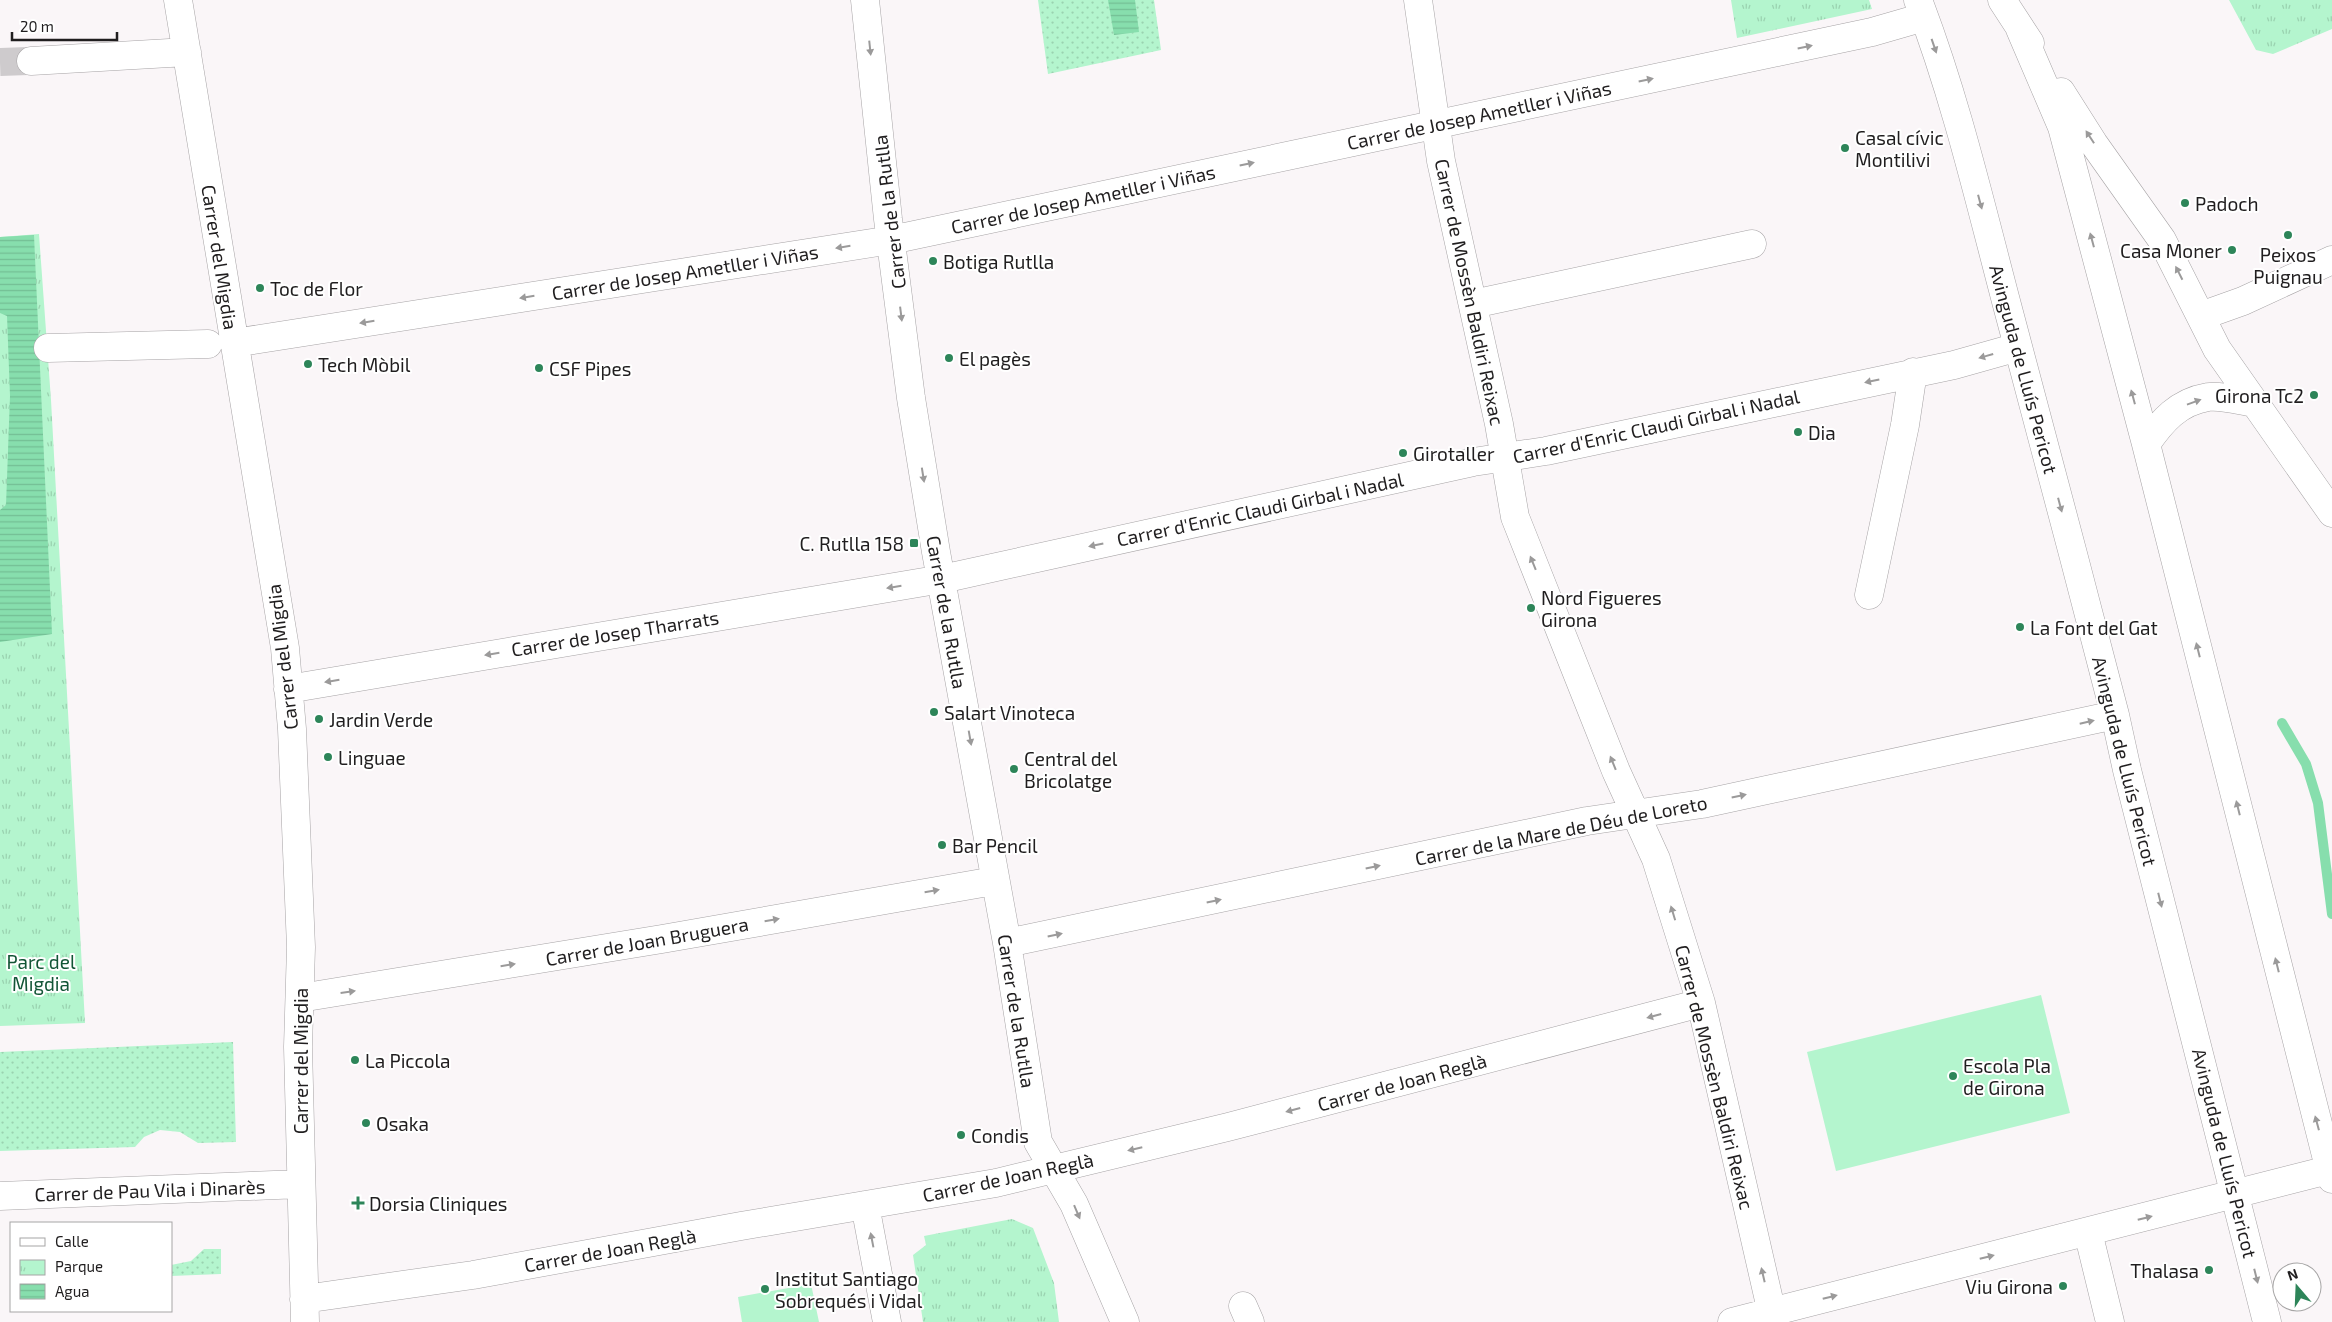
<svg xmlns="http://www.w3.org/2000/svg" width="2332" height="1322" viewBox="0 0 2332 1322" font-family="'Exo 2',sans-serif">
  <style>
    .grass { fill: url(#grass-dots) }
    .park { fill: url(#park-tufts) }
    .garden { fill: #b4f5ce }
    .water { fill: url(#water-rules) }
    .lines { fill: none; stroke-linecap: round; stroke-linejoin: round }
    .stream { stroke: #87dead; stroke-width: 10 }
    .minor-tunnel { stroke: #cecbcd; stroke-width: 28; stroke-dasharray: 28 14; stroke-linecap: butt }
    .minor-casing { stroke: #a6a3a5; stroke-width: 29 }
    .minor { stroke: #fff; stroke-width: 28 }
    .oneway { fill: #9b9a9a }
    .poi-dot { fill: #2d8559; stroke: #fff; stroke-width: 2 }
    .labels { text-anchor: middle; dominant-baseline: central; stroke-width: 4; stroke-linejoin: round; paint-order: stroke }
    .street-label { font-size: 19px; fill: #201e1f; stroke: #fff }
    .poi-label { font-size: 19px; fill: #201e1f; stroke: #fff; text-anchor: start }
    .park-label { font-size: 19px; fill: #125536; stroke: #fff }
  </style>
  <defs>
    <pattern id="grass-dots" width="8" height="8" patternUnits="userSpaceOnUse" patternTransform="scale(1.25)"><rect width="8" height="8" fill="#b4f5ce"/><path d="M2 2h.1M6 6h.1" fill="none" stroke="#9ad2b0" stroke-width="1.8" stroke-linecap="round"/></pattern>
    <pattern id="park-tufts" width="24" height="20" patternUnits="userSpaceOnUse" patternTransform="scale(1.25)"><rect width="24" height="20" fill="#b4f5ce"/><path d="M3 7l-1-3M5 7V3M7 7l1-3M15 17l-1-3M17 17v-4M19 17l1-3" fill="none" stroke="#9ad2b0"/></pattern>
    <pattern id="water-rules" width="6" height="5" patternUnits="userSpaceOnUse" patternTransform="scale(1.25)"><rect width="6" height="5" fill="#87dead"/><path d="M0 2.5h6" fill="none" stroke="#74be94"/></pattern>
  </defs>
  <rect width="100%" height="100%" fill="#faf6f8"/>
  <path class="grass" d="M 1038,0 L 1154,0 L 1161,50 L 1048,74 Z
    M 233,1042 L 236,1142 L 198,1143 L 180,1132 L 160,1130 L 144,1137 L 135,1147 L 0,1151 L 0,1052 Z
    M 204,1249 L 221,1249 L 221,1274 L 171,1276 L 171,1265 L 191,1261 Z"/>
  <path class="park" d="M 1731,0 L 1869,0 L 1872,9 L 1737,38 Z
    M 2229,0 L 2332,0 L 2332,29 L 2273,54 L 2256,50 Z
    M 39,234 L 51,400 L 85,1023 L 0,1026 L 0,237 Z
    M 1012,1219 L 1033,1228 L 1054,1283 L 1059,1322 L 923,1322 L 913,1255 L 926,1245 L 924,1236 Z"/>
  <path class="garden" d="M 2041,995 L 2070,1113 L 1836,1171 L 1807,1052 Z
    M 811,1284 L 819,1322 L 742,1322 L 738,1297 Z"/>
  <path class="water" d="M 1108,0 L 1135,0 L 1139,32 L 1114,35 Z
    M 34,235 L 52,634 L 0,642 L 0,510 L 6,505 L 10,396 L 7,316 L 0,313 L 0,237 Z"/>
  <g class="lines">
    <path class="stream" d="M 2282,723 L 2306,764 L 2318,803 L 2332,914"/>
    <path class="minor-tunnel" d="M 0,62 L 31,61"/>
    <defs>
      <path id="minor" d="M 178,0 L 285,648 L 292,729 L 301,947 L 298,1047 L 305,1322
        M 865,0 L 888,219 L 911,398 L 936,552 L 1007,943 L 1038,1142 L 1074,1204 L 1125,1322
        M 1418,0 L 1441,161 L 1499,424 L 1515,517 L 1616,771 L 1656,859 L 1701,1003 L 1774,1322
        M 1918,0 C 1956,99 1980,203 2007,305 C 2043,442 2080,578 2115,715 L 2127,770 L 2267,1322
        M 2002,0 L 2030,43
        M 2020,29 L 2062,127 L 2146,444 L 2332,1179
        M 31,61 L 187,52
        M 2061,92 L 2094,144 L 2162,240 L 2217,349 L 2332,513
        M 1473,304 L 1752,244
        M 2201,316 L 2243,301 L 2332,260
        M 234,343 L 891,240 L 1872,32 L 1924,17
        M 48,348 L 208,344
        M 2146,444 C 2162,421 2178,402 2208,397 C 2222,395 2241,401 2254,403
        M 1869,595 L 1905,425 L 1913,372
        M 288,689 L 942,579 L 1473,462 L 1546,451 L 1954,365 L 2018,347
        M 1007,943 L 1587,821 L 1702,804 L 2115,715
        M 300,998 L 662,939 L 994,881
        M 0,1196 L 301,1184
        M 865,1205 L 887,1322
        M 2088,1232 L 2110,1322
        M 304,1299 L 473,1275 L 741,1226 L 996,1183 L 1228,1127 L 1701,1003
        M 1243,1306 L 1250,1322
        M 1732,1322 L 2332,1169"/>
    </defs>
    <use href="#minor" class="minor-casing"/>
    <use href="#minor" class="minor"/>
  </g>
  <defs><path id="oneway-solid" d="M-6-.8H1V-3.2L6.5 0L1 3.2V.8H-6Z" transform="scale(1.25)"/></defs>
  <g class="oneway">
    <use href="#oneway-solid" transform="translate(1934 46) rotate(71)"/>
    <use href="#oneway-solid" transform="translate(1805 47) rotate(-12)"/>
    <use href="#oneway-solid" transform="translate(870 48) rotate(84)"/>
    <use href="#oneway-solid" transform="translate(1646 80) rotate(-12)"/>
    <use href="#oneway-solid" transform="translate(2090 137) rotate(-123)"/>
    <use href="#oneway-solid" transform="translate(1247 164) rotate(-12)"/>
    <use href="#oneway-solid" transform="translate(1980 202) rotate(75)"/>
    <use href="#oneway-solid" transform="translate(2092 240) rotate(-105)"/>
    <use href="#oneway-solid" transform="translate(843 247) rotate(171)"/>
    <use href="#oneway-solid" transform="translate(2179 273) rotate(-117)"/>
    <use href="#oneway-solid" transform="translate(527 297) rotate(171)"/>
    <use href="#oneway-solid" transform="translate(901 314) rotate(83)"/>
    <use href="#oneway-solid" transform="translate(367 322) rotate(171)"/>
    <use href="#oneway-solid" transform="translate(1986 356) rotate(164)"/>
    <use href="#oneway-solid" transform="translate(1872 381) rotate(168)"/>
    <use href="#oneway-solid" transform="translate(2133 397) rotate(-105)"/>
    <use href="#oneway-solid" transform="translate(2194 402) rotate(-20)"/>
    <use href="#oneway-solid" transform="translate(923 475) rotate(81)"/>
    <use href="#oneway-solid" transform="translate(2060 505) rotate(75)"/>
    <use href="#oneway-solid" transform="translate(1096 545) rotate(168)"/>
    <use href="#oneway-solid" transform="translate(1533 563) rotate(-112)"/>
    <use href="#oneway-solid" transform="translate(894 587) rotate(171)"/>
    <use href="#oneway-solid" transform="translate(2198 650) rotate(-104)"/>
    <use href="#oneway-solid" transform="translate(492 654) rotate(171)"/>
    <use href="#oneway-solid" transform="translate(332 681) rotate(171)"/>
    <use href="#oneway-solid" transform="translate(2087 722) rotate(-13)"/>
    <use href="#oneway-solid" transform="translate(970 738) rotate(80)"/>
    <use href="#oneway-solid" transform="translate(1613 763) rotate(-112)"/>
    <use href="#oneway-solid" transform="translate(1739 796) rotate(-12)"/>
    <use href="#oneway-solid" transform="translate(2238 808) rotate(-104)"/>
    <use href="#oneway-solid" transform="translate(1373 867) rotate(-12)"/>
    <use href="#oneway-solid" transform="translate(932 891) rotate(-10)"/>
    <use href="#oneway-solid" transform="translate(2160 900) rotate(76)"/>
    <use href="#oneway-solid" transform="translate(1214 901) rotate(-12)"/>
    <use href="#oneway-solid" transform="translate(1673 913) rotate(-107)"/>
    <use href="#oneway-solid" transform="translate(772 920) rotate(-10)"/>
    <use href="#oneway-solid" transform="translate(1055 935) rotate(-12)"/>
    <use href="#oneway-solid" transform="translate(508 965) rotate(-9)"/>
    <use href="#oneway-solid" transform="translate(2277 965) rotate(-104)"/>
    <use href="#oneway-solid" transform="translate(348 992) rotate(-8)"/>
    <use href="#oneway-solid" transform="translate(1654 1016) rotate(165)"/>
    <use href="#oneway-solid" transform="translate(1293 1110) rotate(165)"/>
    <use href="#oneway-solid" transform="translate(2317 1123) rotate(-105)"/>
    <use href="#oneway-solid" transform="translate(1135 1149) rotate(167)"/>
    <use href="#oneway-solid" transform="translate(1077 1212) rotate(67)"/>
    <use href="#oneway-solid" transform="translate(2145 1218) rotate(-14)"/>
    <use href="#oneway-solid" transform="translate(872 1240) rotate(-101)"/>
    <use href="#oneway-solid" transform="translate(1987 1257) rotate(-14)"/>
    <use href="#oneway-solid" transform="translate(1763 1275) rotate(-103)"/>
    <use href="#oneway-solid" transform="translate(2256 1276) rotate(76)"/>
    <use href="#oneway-solid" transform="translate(1830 1297) rotate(-14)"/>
  </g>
  <g class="poi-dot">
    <circle cx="1845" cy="148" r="5"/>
    <circle cx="2185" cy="203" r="5"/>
    <circle cx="2288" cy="235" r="5"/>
    <circle cx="2232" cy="250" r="5"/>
    <circle cx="933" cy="261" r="5"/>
    <circle cx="260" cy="288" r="5"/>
    <circle cx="949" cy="358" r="5"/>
    <circle cx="308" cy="364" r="5"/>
    <circle cx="539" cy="368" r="5"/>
    <circle cx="2314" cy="395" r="5"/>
    <circle cx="1798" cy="432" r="5"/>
    <circle cx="1403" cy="453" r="5"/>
    <rect x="909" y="538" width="10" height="10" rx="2.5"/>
    <circle cx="1531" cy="608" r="5"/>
    <circle cx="2020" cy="627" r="5"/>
    <circle cx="934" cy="712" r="5"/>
    <circle cx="319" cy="719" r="5"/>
    <circle cx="328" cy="757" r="5"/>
    <circle cx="1014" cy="769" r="5"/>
    <circle cx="942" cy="845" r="5"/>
    <circle cx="355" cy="1060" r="5"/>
    <circle cx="1953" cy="1076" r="5"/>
    <circle cx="366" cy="1123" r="5"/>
    <circle cx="961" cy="1135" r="5"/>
    <path d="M355.5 1195.5h5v5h5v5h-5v5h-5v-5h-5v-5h5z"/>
    <circle cx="2209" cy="1270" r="5"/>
    <circle cx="2063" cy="1286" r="5"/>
    <circle cx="765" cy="1289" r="5"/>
  </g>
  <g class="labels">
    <g class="street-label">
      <text transform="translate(1479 115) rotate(-12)">Carrer de Josep Ametller i Viñas</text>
      <text transform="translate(1083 199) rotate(-12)">Carrer de Josep Ametller i Viñas</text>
      <text transform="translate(889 212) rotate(-97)">Carrer de la Rutlla</text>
      <text transform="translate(220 257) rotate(81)">Carrer del Migdia</text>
      <text transform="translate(685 272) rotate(-9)">Carrer de Josep Ametller i Viñas</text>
      <text transform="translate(1470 292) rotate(78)">Carrer de Mossèn Baldiri Reixac</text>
      <text transform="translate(2024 369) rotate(75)">Avinguda de Lluís Pericot</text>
      <text transform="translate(1656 426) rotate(-12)">Carrer d'Enric Claudi Girbal i Nadal</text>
      <text transform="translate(1260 509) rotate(-12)">Carrer d'Enric Claudi Girbal i Nadal</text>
      <text transform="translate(947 612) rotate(80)">Carrer de la Rutlla</text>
      <text transform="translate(615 633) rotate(-9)">Carrer de Josep Tharrats</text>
      <text transform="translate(282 657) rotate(-97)">Carrer del Migdia</text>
      <text transform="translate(2125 761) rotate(76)">Avinguda de Lluís Pericot</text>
      <text transform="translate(1561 830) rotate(-11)">Carrer de la Mare de Déu de Loreto</text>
      <text transform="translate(647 941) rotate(-10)">Carrer de Joan Bruguera</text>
      <text transform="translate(1017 1011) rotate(81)">Carrer de la Rutlla</text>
      <text transform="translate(300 1061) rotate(-90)">Carrer del Migdia</text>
      <text transform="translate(1715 1077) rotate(76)">Carrer de Mossèn Baldiri Reixac</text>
      <text transform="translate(1402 1082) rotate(-15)">Carrer de Joan Reglà</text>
      <text transform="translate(2225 1153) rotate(76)">Avinguda de Lluís Pericot</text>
      <text transform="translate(1008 1177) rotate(-12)">Carrer de Joan Reglà</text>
      <text transform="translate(150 1190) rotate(-2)">Carrer de Pau Vila i Dinarès</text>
      <text transform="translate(610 1250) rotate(-10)">Carrer de Joan Reglà</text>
    </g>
    <g class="poi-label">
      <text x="1855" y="137">Casal cívic<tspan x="1855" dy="22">Montilivi</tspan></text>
      <text x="2195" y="203">Padoch</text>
      <text x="2222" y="250" text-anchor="end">Casa Moner</text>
      <text x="2288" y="254" text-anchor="middle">Peixos<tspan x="2288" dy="22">Puignau</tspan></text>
      <text x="943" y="261">Botiga Rutlla</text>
      <text x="270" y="288">Toc de Flor</text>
      <text x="959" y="358">El pagès</text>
      <text x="318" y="364">Tech Mòbil</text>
      <text x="549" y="368">CSF Pipes</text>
      <text x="2304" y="395" text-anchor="end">Girona Tc2</text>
      <text x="1808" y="432">Dia</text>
      <text x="1413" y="453">Girotaller</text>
      <text x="904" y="543" text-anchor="end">C. Rutlla 158</text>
      <text x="1541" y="597">Nord Figueres<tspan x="1541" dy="22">Girona</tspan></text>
      <text x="2030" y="627">La Font del Gat</text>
      <text x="944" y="712">Salart Vinoteca</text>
      <text x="329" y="719">Jardin Verde</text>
      <text x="338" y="757">Linguae</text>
      <text x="1024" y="758">Central del<tspan x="1024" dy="22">Bricolatge</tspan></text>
      <text x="952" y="845">Bar Pencil</text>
      <text x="365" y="1060">La Piccola</text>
      <text x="1963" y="1065">Escola Pla<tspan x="1963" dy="22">de Girona</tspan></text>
      <text x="376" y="1123">Osaka</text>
      <text x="971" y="1135">Condis</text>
      <text x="369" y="1203">Dorsia Cliniques</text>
      <text x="2199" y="1270" text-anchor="end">Thalasa</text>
      <text x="775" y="1278">Institut Santiago<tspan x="775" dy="22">Sobrequés i Vidal</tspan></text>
      <text x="2053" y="1286" text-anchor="end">Viu Girona</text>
    </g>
    <g class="park-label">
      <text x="41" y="961">Parc del<tspan x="41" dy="22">Migdia</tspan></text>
    </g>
  </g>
  <rect x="10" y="1222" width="162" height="90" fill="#ffffff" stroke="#a6a5a5"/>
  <rect x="20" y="1238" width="25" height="8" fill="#ffffff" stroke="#a6a5a5"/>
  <text x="55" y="1247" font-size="15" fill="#201e1f">Calle</text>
  <rect x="20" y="1260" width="25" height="15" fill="url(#park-tufts)" stroke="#a6a5a5"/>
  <text x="55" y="1272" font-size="15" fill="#201e1f">Parque</text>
  <rect x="20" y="1284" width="25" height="15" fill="url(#water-rules)" stroke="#a6a5a5"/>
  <text x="55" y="1297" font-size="15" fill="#201e1f">Agua</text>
  <g transform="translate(2297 1287) rotate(341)"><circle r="24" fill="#ffffff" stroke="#a6a5a5"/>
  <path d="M0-4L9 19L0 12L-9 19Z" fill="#2d8559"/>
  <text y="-8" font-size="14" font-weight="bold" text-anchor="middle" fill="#201e1f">N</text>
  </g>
  <path d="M12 32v8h105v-8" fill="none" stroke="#201e1f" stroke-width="2.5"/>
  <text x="20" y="32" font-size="15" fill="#201e1f" stroke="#ffffff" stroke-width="4" paint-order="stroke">20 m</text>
</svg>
